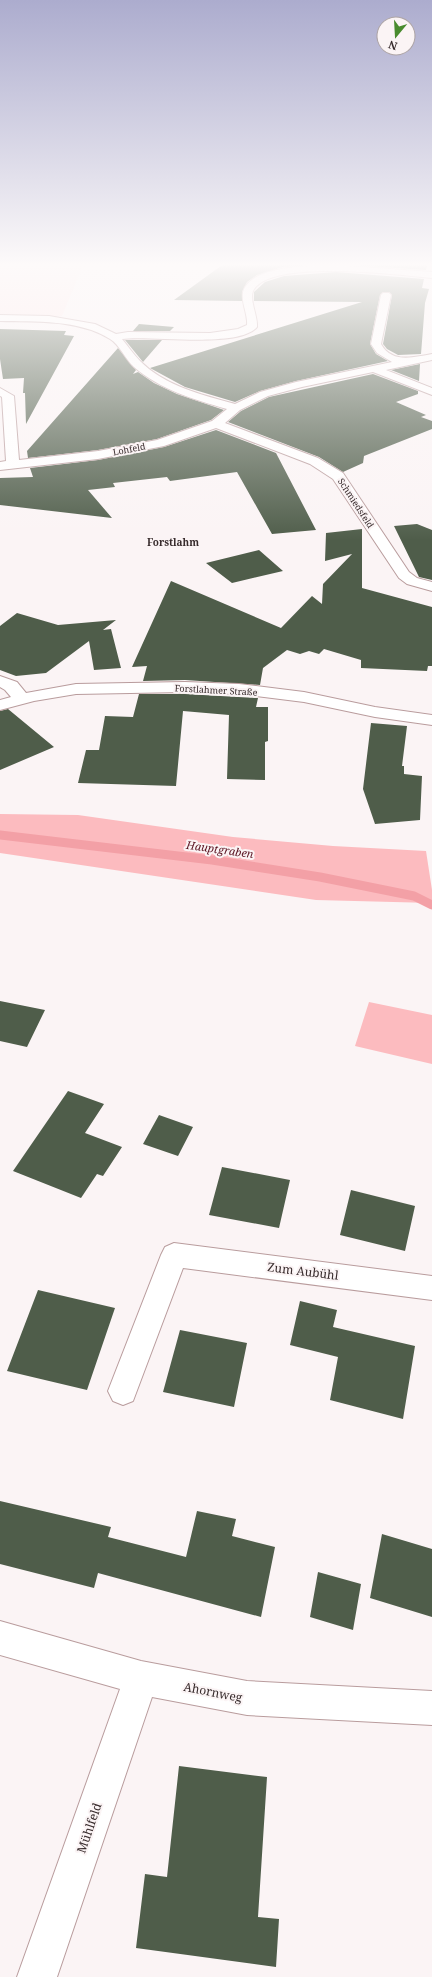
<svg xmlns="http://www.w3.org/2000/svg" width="432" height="1977" viewBox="0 0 432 1977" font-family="'Noto Serif',serif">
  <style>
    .built { fill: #fee6e7 }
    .green { fill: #fcbbbf }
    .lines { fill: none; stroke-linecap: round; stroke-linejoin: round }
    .stream { stroke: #f3a0a6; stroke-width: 9 }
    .building { fill: #4f5d4a }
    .minor-casing { stroke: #b99c9d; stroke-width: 2 }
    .minor { fill: #fff; fill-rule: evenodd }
    .labels { text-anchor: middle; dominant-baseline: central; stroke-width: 4; stroke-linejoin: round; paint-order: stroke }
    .far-street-label { font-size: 9px; fill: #372b2c; stroke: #fbf4f5 }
    .far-quarter-label { font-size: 10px; font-weight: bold; fill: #372b2c; stroke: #fbf4f5 }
    .water-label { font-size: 11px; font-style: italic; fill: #5a1220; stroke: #fbf4f5 }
    .near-street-label { font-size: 12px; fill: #372b2c; stroke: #fbf4f5 }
  </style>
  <rect width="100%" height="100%" fill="#fbf4f5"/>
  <path class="built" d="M 0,263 L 84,263 L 62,316 L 0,316 Z"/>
  <path class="green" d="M 0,814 L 78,815 L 233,837 L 333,846 L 426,851 L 432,890 L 432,903 L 316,900 L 0,853 Z
    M 369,1002 L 432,1015 L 432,1064 L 355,1046 Z"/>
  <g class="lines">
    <path class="stream" d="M 0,835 L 212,860 L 320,877 L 414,896 L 432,905"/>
  </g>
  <path class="building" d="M 225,263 L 428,263 L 426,270 L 334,264 L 283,267 L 257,275 L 247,282 L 242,292 L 242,301 L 174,300 Z
    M 336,272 L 424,279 L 422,288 L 429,289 L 425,303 L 421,354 L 398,355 L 387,349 L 383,344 L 392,295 L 389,292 L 383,292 L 380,295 L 370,344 L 376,354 L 388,361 L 296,381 L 260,391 L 235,402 L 185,387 L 150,368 L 362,302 L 254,301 L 254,292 L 265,282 L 284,276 Z
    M 139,324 L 174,327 L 170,331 L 133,331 Z
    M 0,329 L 66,331 L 64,335 L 74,336 L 26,424 L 25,393 L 23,393 L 24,378 L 3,379 L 0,359 Z
    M 125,340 L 162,340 L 143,362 Z
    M 118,348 L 136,370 L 133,374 L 138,372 L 154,383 L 177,394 L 224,410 L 211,420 L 157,439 L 98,450 L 28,458 L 27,451 Z
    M 420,364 L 419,381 L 391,370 Z
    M 373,374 L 418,391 L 418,394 L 396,402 L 426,415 L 421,417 L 432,421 L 432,429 L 364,456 L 363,463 L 343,472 L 319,457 L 228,422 L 241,411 L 269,397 Z
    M 216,430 L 276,453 L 316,530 L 272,534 L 237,472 L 170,481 L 167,477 L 113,483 L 115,487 L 88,490 L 112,518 L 0,505 L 0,478 L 33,477 L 30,468 L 98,460 L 164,447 Z
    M 417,524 L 432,530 L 432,580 L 419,577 L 394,526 Z
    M 362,529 L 362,588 L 432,607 L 432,666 L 428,666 L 427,671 L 361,668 L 361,660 L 324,649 L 319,654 L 309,651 L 300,654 L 287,650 L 263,668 L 260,685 L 185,680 L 143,681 L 147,666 L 132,667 L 171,581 L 281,628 L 312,596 L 322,604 L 323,584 L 352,554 L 325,561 L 326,533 Z
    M 259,550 L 283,571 L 232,583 L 206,563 Z
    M 17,613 L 58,625 L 116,620 L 103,630 L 111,629 L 121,668 L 94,670 L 89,641 L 46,673 L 16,676 L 0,670 L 0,626 Z
    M 139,694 L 185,694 L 258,698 L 256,707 L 268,707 L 268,741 L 265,742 L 265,780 L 227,779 L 229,715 L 183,711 L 176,786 L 78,783 L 86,750 L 99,750 L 105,716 L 133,717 Z
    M 8,709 L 54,747 L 0,770 L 0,711 Z
    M 371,723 L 407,726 L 402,766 L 404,766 L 404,774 L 422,776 L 420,820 L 375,824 L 363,789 Z
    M 0,1001 L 45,1010 L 27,1047 L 0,1041 Z
    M 68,1091 L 104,1104 L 85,1133 L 122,1147 L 103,1176 L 97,1174 L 81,1198 L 13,1171 Z
    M 159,1115 L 193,1127 L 178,1156 L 143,1144 Z
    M 222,1167 L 290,1180 L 279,1228 L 209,1215 Z
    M 351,1190 L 415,1206 L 405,1251 L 340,1235 Z
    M 38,1290 L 115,1308 L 87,1390 L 7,1371 Z
    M 300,1301 L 337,1310 L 333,1327 L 415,1346 L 403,1419 L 330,1400 L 338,1357 L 290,1345 Z
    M 180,1330 L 247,1343 L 234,1407 L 163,1392 Z
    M 0,1501 L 111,1527 L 108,1537 L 186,1557 L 197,1511 L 236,1519 L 232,1536 L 275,1547 L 261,1617 L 98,1573 L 94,1588 L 0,1564 Z
    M 382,1534 L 432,1549 L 432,1617 L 370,1598 Z
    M 318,1572 L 361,1584 L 353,1630 L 310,1617 Z
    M 179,1766 L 267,1777 L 258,1917 L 279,1919 L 276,1967 L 136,1948 L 145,1874 L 167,1877 Z"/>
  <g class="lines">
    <defs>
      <path id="minor" d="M 334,265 L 432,272 L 432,278 C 400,275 269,258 253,291 C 249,300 258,316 257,327 C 239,349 150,335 122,339 C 128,346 133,354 140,361 C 165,386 202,395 235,404 L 260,392 L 296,382 L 392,362 L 377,353 L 371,344 L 381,295 L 383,293 L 389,293 L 391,295 L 381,344 C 392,364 414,357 432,354 L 432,360 L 386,370 L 432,388 L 432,395 L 373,372 L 302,387 L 268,396 L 240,410 L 225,423 L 318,458 L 343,473 L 409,572 L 417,578 L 432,582 L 432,591 L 407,584 L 399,578 L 333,479 L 310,464 L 216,428 L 164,446 L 98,459 L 0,470 L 0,462 L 6,461 L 2,397 L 0,396 L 0,388 L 14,396 L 19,460 L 98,451 L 157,440 L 212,421 L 227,409 C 193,399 161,390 134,367 C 125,359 120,345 110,339 C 79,319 35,322 0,321 L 0,315 L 49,316 L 95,324 L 116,334 L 128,332 L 210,333 L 238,329 L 247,325 C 248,314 241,303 243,292 C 250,265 313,266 334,265 Z
        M 0,676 L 17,682 L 26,693 L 76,684 L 185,682 L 239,684 L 304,692 L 375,707 L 432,715 L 432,725 L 375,717 L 304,702 L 239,694 L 185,692 L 76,694 L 34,701 L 0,710 L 0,700 L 11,697 L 5,690 L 0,687 Z
        M 174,1243 L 432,1276 L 432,1300 L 183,1268 L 133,1401 L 123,1405 L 113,1401 L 108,1391 L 161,1255 L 165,1247 Z
        M 0,1621 L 141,1661 L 247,1681 L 432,1691 L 432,1725 L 247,1715 L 152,1697 L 57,1977 L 17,1977 L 120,1689 L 0,1655 Z"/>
    </defs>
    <use href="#minor" class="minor-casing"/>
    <use href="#minor" class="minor"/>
  </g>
  <linearGradient id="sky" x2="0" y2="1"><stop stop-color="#acacce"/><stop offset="0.49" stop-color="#fdfafa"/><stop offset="1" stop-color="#fdfafa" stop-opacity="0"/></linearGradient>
  <rect width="432" height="540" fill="url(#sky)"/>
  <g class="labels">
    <g class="far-street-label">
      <text transform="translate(129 449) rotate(-11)">Lohfeld</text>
      <text transform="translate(356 503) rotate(57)">Schmiedsfeld</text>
      <text transform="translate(216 690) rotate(3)">Forstlahmer Straße</text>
    </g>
    <g class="far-quarter-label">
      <text x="173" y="542">Forstlahm</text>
    </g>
    <g class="water-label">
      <text transform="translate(220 849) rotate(8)">Hauptgraben</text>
    </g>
    <g class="near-street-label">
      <text transform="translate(303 1271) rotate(7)">Zum Aubühl</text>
      <text transform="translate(213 1692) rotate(11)">Ahornweg</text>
      <text transform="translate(89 1828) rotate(-71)">Mühlfeld</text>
    </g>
  </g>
  <g transform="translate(396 36) rotate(198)"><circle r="19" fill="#fbf4f5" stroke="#ada4a5"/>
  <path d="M0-3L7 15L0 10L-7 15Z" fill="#498b2e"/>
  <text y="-6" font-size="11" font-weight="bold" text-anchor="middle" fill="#372b2c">N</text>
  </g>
</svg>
